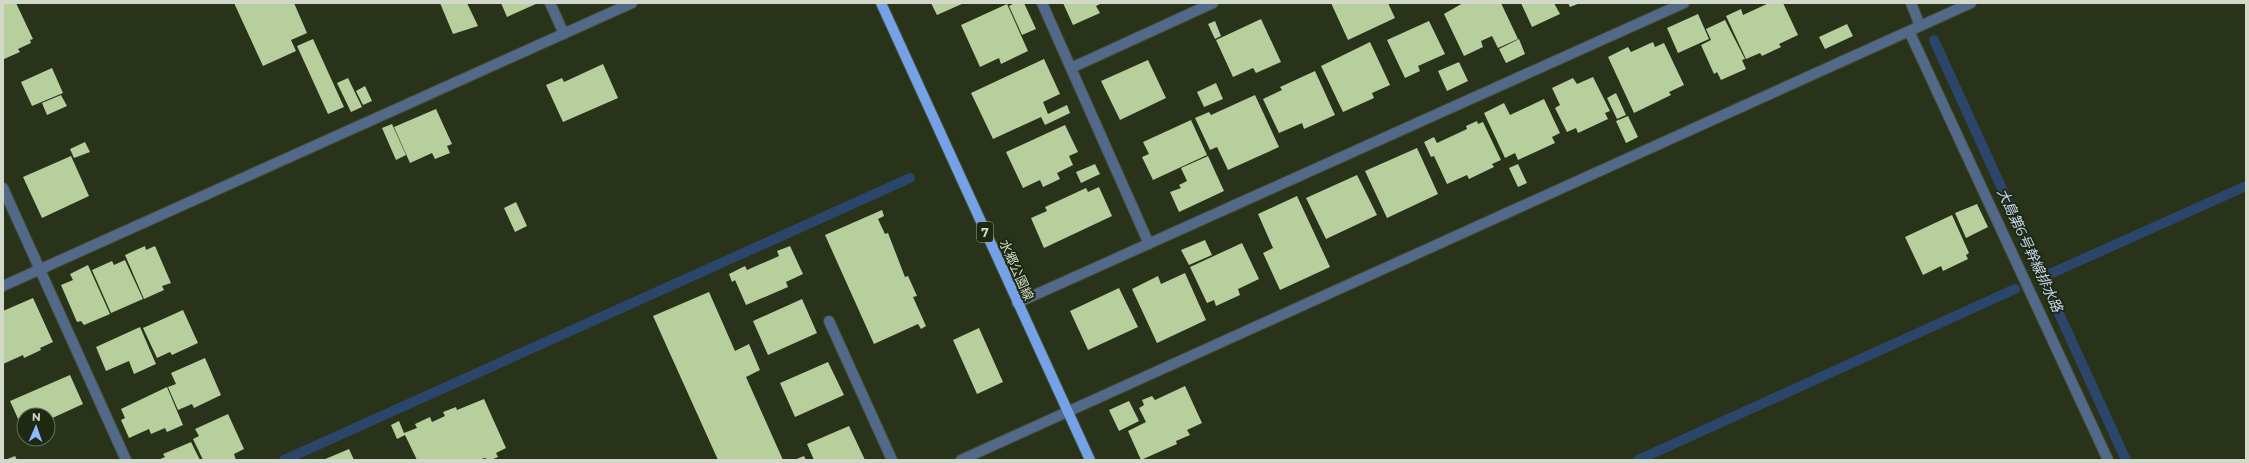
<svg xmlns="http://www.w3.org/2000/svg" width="2249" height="463" viewBox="0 0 2249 463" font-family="Montserrat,'Noto Sans JP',sans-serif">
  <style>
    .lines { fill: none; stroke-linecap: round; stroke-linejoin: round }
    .stream { stroke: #2c456b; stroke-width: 10 }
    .building { fill: #b6cf9d }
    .minor-casing { stroke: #434e36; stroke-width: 12 }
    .major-casing { stroke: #434e36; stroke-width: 12 }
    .minor { stroke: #53698a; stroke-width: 10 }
    .major { stroke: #75a1e6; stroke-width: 10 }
    .labels { text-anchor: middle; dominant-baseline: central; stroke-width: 4; stroke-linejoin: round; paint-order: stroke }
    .shield { fill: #1e2911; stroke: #9ca492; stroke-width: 1 }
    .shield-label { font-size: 12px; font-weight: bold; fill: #d2d9ca }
    .street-label { font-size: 13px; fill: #d2d9ca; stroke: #1e2911 }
    .water-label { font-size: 14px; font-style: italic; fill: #c7d8f3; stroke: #1e2911 }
  </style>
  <rect width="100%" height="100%" fill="#28331a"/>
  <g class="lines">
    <path class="stream" d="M 1934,40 L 2126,460
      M 2043,277 L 2246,186
      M 284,460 L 910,178
      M 1638,460 L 2015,289"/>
  </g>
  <path class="building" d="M 3,3 L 16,3 L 33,39 L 30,40 L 31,43 L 18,49 L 20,52 L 4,59 Z
    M 234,3 L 294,3 L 307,33 L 291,40 L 296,51 L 263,66 Z
    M 440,3 L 467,3 L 478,26 L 453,34 Z
    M 501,3 L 538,3 L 507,17 Z
    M 931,3 L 964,3 L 937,15 Z
    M 1015,3 L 1024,3 L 1036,29 L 1022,35 L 1009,6 Z
    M 1063,3 L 1102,3 L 1096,6 L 1100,13 L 1073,25 Z
    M 1331,3 L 1388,3 L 1395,18 L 1348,40 Z
    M 1463,3 L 1501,3 L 1518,39 L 1498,48 L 1492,36 L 1481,41 L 1483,47 L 1464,56 L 1444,14 Z
    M 1521,3 L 1554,3 L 1560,14 L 1532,27 Z
    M 1568,3 L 1580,3 L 1570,7 Z
    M 1769,3 L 1783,3 L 1798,35 L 1779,44 L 1781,47 L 1762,56 L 1760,53 L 1746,59 L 1726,16 L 1741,9 L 1743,15 Z
    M 1007,4 L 1028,51 L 1001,64 L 999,58 L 980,67 L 961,25 Z
    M 1698,14 L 1709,39 L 1678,53 L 1667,28 Z
    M 1261,19 L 1281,62 L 1256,73 L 1253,68 L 1233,77 L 1216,40 Z
    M 1725,20 L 1745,59 L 1742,60 L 1746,69 L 1721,80 L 1717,72 L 1714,74 L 1701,45 L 1711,40 L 1706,29 Z
    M 1215,21 L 1221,36 L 1215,39 L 1208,24 Z
    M 1429,21 L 1445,54 L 1418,66 L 1420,71 L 1405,78 L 1387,40 Z
    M 1847,24 L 1853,36 L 1825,49 L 1819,37 Z
    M 313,39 L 344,107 L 328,114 L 297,46 Z
    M 1519,39 L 1525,54 L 1506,63 L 1499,49 Z
    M 1370,42 L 1390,85 L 1372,93 L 1374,98 L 1343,112 L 1321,66 Z
    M 1653,42 L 1655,47 L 1664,43 L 1684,85 L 1669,92 L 1671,95 L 1634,113 L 1608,57 L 1628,47 L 1631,52 Z
    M 1044,59 L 1060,94 L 1043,102 L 1048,114 L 1067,105 L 1070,113 L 1045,125 L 1041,117 L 993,139 L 971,93 Z
    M 1148,60 L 1166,98 L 1120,120 L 1101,81 Z
    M 1459,62 L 1468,81 L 1447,91 L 1438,71 Z
    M 603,64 L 618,98 L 563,122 L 546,85 L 562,78 L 564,82 Z
    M 52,68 L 63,93 L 32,106 L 21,82 Z
    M 1315,71 L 1335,115 L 1304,129 L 1302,123 L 1279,133 L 1263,99 L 1282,90 L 1280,87 Z
    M 1593,77 L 1610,111 L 1605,113 L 1608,119 L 1578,133 L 1576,128 L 1567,132 L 1555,108 L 1560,105 L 1552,88 L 1573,78 L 1577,84 Z
    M 348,78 L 362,107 L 351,112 L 337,83 Z
    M 1216,83 L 1223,99 L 1204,107 L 1197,92 Z
    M 365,86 L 372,101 L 363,105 L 356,91 Z
    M 1616,93 L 1626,115 L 1617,119 L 1607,98 Z
    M 61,95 L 67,106 L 47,115 L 42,103 Z
    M 1255,95 L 1279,147 L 1228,170 L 1217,147 L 1210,150 L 1195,118 L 1209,112 L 1211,115 Z
    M 1544,99 L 1560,133 L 1552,137 L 1555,143 L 1518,160 L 1515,153 L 1505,158 L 1484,113 L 1504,103 L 1510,115 Z
    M 436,109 L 452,144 L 447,146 L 450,153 L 435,159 L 432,153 L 410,163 L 394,127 Z
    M 1628,116 L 1638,137 L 1626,143 L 1616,121 Z
    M 1191,120 L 1207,155 L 1153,180 L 1142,157 L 1149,154 L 1143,142 Z
    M 1477,121 L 1478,124 L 1483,122 L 1501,160 L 1492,164 L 1494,167 L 1469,179 L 1467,175 L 1447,184 L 1434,156 L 1431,157 L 1424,142 L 1434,137 L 1437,143 L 1467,129 L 1466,126 Z
    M 392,124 L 406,155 L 396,160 L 382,128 Z
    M 1065,125 L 1078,152 L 1069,156 L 1073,165 L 1057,173 L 1060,179 L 1043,187 L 1040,180 L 1023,188 L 1006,152 Z
    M 85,142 L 90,152 L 74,158 L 70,149 Z
    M 1417,148 L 1438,194 L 1387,218 L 1365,171 Z
    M 71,156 L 89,196 L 42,218 L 23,177 Z
    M 1208,156 L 1224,191 L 1179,212 L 1170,192 L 1181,188 L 1179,185 L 1187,181 L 1181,168 Z
    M 1095,164 L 1100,174 L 1081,183 L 1076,172 Z
    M 1518,164 L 1527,183 L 1518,187 L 1509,168 Z
    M 1357,175 L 1377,215 L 1326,239 L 1306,198 Z
    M 1099,187 L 1112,216 L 1044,248 L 1031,218 L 1047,211 L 1045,207 L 1086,188 L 1088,192 Z
    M 1297,196 L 1330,267 L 1280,290 L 1263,253 L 1273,248 L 1258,214 Z
    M 516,202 L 527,226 L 515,232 L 504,208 Z
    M 1977,204 L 1988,227 L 1966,238 L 1955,213 Z
    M 882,210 L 884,216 L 878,219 L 885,234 L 888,233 L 905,277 L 908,276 L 917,296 L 913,297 L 926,326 L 921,329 L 918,324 L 874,344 L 825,235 Z
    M 1952,215 L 1969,253 L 1966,255 L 1968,259 L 1943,271 L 1941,266 L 1923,275 L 1905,237 Z
    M 1205,240 L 1212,255 L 1189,265 L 1181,250 Z
    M 1242,243 L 1259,279 L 1238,289 L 1240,295 L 1216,306 L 1214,300 L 1207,303 L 1190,267 Z
    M 145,246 L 146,250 L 155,246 L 171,283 L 162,286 L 164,290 L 144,299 L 125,255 Z
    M 790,246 L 803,274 L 786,282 L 788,287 L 746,305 L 735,280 L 732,282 L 729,274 L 745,266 L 747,270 L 779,256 L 777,251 Z
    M 125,260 L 143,299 L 111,313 L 92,270 L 112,261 L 114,265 Z
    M 88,265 L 110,314 L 84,325 L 81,321 L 77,322 L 61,285 L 73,280 L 70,274 Z
    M 1185,273 L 1206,320 L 1157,343 L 1132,289 L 1158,276 L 1161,284 Z
    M 1119,288 L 1138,327 L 1088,350 L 1070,311 Z
    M 709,292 L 735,351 L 749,344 L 760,370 L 746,377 L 783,460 L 718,460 L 653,316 Z
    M 33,298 L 53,342 L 40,348 L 41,350 L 24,358 L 23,355 L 3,364 L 3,311 Z
    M 802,299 L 817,333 L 768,355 L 753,321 Z
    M 183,310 L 198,343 L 172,355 L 170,352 L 157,358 L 143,328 Z
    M 140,327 L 156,364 L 134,374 L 129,361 L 106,371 L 96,347 Z
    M 979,328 L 1003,382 L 977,394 L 953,340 Z
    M 205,358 L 221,395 L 194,408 L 192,404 L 178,410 L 168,387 L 176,384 L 171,373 Z
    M 828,362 L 844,395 L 795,417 L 780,383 Z
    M 70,375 L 83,404 L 48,420 L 48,415 L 24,415 L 24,432 L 10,401 Z
    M 1185,386 L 1202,423 L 1187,430 L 1190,435 L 1176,441 L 1177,444 L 1141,460 L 1128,431 L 1146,422 L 1139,408 L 1144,405 L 1142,400 L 1152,396 L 1155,400 Z
    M 167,387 L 183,425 L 167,432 L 165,428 L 151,434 L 149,429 L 129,438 L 121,420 L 125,418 L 121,409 Z
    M 484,399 L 506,448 L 496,453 L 498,457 L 491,460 L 484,458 L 480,460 L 417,460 L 405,435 L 397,439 L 391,425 L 399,421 L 404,433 L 417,428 L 415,424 L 430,417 L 432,422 L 445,416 L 443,412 L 456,407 L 457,410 Z
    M 1129,401 L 1139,421 L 1119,431 L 1109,410 Z
    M 228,414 L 244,449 L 234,454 L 236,460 L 203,460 L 193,439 L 199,436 L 195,429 Z
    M 849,426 L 865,460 L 814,460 L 807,444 Z
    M 191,442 L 200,460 L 158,460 L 165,457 L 163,454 Z
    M 349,449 L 354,460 L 323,460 Z
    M 15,456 L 17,460 L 5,460 Z
    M 804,456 L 806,460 L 794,460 Z"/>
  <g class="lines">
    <defs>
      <path id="minor" d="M 550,3 L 564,34
        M 1042,3 L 1149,244
        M 1911,3 L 1920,26
        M 1909,31 L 2108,460
        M 1071,68 L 1213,3
        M 3,188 L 126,460
        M 3,286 L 632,3
        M 1017,303 L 1684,3
        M 829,321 L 892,460
        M 961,460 L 1971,3"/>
      <path id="major" d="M 881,3 L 1090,460"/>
    </defs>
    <use href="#minor" class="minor-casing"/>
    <use href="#major" class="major-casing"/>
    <use href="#minor" class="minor"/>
    <use href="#major" class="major"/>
  </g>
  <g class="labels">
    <rect class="shield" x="977" y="222" width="16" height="20" rx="3"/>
    <g class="shield-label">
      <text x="985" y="232">7</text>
    </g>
    <g class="street-label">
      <text transform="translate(1017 270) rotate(66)">水郷公園線</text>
    </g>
    <g class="water-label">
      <text transform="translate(2030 250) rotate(65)">大島第6号幹線排水路</text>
    </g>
  </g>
  <rect width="2249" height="463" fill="none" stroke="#d2d9ca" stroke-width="8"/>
  <g transform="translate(36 427) rotate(2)"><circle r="19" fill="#1e2911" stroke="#666f5b"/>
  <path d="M0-3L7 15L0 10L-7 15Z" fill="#8eb9fc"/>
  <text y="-6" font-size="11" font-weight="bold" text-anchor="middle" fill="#d2d9ca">N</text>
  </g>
</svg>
